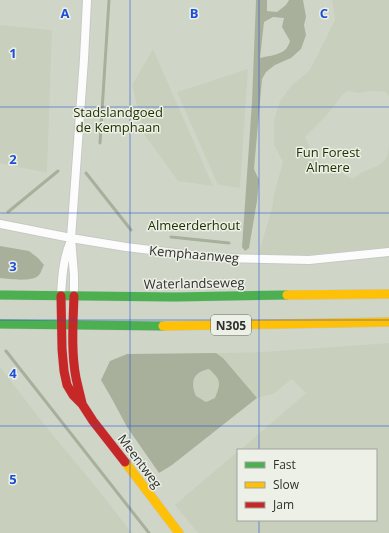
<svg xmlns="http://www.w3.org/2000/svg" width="389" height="533" viewBox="0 0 389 533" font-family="'Open Sans',sans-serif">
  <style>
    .green { fill: #d0d6c7; fill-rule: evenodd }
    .forest { fill: #c8d0bd }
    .water { fill: #a8b09b; fill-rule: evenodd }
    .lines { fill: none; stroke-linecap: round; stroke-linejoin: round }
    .stream { stroke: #a8b09b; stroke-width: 3 }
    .street-casing { stroke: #c7c8c5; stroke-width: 10 }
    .fast-casing { stroke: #c7c8c5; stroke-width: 10 }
    .slow-casing { stroke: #c7c8c5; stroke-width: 10 }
    .jam-casing { stroke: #c7c8c5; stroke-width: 10 }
    .street { stroke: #fcfcfc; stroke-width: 8 }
    .fast { stroke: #4caf50; stroke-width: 9 }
    .slow { stroke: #ffc107; stroke-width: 9 }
    .jam { stroke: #c62828; stroke-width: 9 }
    .grid { fill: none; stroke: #1d4ed8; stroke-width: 1; stroke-opacity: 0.55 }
    .labels { text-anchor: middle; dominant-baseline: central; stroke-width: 3; stroke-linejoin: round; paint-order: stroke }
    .shield { fill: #ecf0e7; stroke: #686a65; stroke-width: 1 }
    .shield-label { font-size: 12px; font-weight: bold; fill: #2f312d }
    .park-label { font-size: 13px; fill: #243200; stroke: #ecf0e7 }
    .street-label { font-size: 13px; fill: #2f312d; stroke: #ecf0e7 }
    .grid-label { font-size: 13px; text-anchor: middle; font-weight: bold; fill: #1d4ed8; stroke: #ecf0e7; stroke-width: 3; stroke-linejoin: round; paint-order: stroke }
  </style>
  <rect width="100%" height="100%" fill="#eceee9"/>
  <path class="green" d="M 0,0 L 389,0 L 389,533 L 0,533 ZM 238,450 L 376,450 L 376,520 L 238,520 Z"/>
  <path class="forest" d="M 332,0 L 389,0 L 389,97 L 386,92 L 372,91 L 358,93 L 348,91 L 343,94 L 327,115 L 305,137 L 315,159 L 353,179 L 362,172 L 378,166 L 384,161 L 388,154 L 389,145 L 389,249 L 324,254 L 260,256 L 260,249 L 272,208 L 274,193 L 283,162 L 274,145 L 274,120 L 280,101 L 292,85 L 310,70 L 335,20 Z
    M 0,25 L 52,30 L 47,173 L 0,163 Z
    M 153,49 L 213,186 L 178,181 L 144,134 L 132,85 Z
    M 248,69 L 240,188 L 218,185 L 177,92 Z
    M 389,343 L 389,533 L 198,533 L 175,505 L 238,451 L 238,520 L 376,520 L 376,450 L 240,450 L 306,393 L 292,379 L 273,394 L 257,398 L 223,358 L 216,353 L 262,352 Z
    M 0,367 L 44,424 L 96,487 L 132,533 L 0,533 Z
    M 209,369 C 221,380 220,383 215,398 L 206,402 L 196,396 C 190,381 193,373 209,369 Z"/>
  <path class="water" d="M 256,0 L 267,0 L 267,11 L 277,12 L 286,5 L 289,0 L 303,0 L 306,17 L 304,25 L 306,35 L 301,49 L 291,58 L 275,65 L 266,72 L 262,79 L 254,169 L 259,180 L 257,201 L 249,248 L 245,251 L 242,247 L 252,102 ZM 273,17 L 284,18 L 282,27 L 290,41 C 289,44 287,48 285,50 C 279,55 268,56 260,58 L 264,22 Z
    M 0,246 L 29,251 L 38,258 L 44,265 C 42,268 41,274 38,276 C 31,282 9,279 0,278 Z
    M 216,353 L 223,358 L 257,398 L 172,465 L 159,473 L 127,427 L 112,399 L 101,380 L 110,361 L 127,354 ZM 209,369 C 221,380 221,383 215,398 L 206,402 L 196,396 C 190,382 193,372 209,369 Z"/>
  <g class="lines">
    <path class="stream" d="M 100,143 L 109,0
      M 86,173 L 131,230
      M 8,212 L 58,171
      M 171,237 L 229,243
      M 6,351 L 149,533"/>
    <defs>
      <path id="street" d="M 0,224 L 71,238 L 126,247 L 216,258 L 309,260 L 389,252
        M 61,296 C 62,278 63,260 70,243
        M 74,296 L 74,275 L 71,238 L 84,59 L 87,0"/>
      <path id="fast" d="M 0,295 L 175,297 L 287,295
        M 0,324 L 163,326"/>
      <path id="slow" d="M 287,295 L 389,294
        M 163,326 L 389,322
        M 125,462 L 179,533"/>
      <path id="jam" d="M 61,296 L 62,349 L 64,371 L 67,385 L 73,395 L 82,404 L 93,421 L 125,462
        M 74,296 C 73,323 71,352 76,378 C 78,387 80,395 82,403"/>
    </defs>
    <use href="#street" class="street-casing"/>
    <use href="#fast" class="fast-casing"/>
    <use href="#slow" class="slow-casing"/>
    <use href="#jam" class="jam-casing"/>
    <use href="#street" class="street"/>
    <use href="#fast" class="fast"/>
    <use href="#slow" class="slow"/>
    <use href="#jam" class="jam"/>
  </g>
  <path class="grid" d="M 130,0 L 130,533M 259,0 L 259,450M 0,107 L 389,107M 0,213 L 389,213M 0,320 L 389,320M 0,426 L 389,426M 259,520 L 259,533"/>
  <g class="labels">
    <rect class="shield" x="211" y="315" width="40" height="20" rx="3"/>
    <g class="shield-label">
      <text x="231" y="325">N305</text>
    </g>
    <g class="park-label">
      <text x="118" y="112">Stadslandgoed<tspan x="118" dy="15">de Kemphaan</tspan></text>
      <text x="328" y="152">Fun Forest<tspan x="328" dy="15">Almere</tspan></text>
      <text x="194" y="225">Almeerderhout</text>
    </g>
    <g class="street-label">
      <text transform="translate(194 254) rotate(5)">Kemphaanweg</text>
      <text transform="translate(194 283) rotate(-1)">Waterlandseweg</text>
      <text transform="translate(140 461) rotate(53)">Meentweg</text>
    </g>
  </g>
  <g class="grid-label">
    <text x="65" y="18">A</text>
    <text x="194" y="18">B</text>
    <text x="324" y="18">C</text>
    <text x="13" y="58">1</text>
    <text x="13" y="164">2</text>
    <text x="13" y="271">3</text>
    <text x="13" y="378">4</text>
    <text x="13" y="484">5</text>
  </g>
  <rect x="237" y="449" width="140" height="72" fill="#ecf0e7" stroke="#a0a49d"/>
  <rect x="245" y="462" width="20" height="6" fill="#4caf50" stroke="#a0a49d"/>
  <text x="273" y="469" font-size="12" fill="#2f312d">Fast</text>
  <rect x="245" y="482" width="20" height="6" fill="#ffc107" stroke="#a0a49d"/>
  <text x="273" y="489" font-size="12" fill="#2f312d">Slow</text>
  <rect x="245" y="502" width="20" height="6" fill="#c62828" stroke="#a0a49d"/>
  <text x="273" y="509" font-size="12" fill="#2f312d">Jam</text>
</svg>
